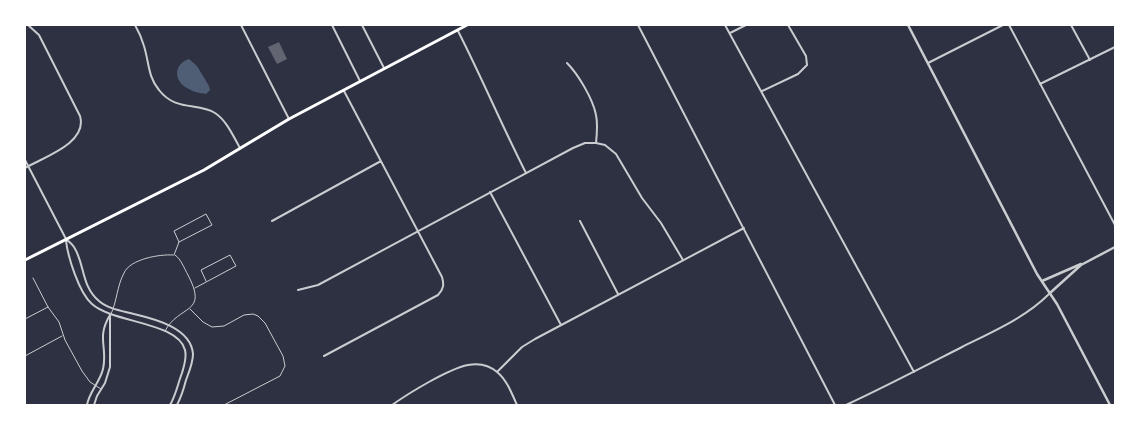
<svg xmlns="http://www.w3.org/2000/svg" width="1140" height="430" viewBox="0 0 1140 430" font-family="'PT Sans Narrow',sans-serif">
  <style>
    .water { fill: #4f5d75 }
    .building { fill: #626471 }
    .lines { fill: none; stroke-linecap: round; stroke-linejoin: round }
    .service { stroke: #caccd0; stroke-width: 1 }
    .minor { stroke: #caccd0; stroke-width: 2 }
    .tertiary { stroke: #caccd0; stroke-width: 2.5 }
    .secondary { stroke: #fff; stroke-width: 3 }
  </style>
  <rect width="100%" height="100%" fill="#2d3142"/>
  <path class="water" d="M 189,59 L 197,66 L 209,86 L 210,90 L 206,94 C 200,93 193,92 187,88 C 173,80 174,64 189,59 Z"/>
  <path class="building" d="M 279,42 L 287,59 L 277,64 L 268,47 Z"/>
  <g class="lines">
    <path class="service" d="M 174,255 L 179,242 L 174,231 L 206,214 L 212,225 L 179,242
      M 33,278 L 48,307 L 59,322 L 65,340 L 82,371 L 90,382 L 101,389
      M 195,288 L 236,266 L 230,255 L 201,270 L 206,281
      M 190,309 L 203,322 L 212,327 L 224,326 L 244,315 L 253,314 L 258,316 L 265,323 L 283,356 L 285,366 L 280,376 L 224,405
      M 111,314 C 117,301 117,286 124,273 C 130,259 160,254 173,255
      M 25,319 L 48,307
      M 165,331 C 179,304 209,315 188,275 C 184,268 181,259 175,255
      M 25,356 L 62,336"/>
    <path class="minor" d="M 135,25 C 139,32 142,39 144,46 C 149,62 148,77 159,90 C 176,112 198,102 215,113 C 227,121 233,136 240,148
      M 241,25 L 289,119
      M 332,25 L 360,81
      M 362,25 L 384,68
      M 638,25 L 835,405
      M 725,25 L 914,372
      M 1009,25 L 1115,225
      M 1071,25 L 1090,60
      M 458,31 C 482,78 502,126 526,173
      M 730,33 L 746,25
      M 567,63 C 578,74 593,99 596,115 C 598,124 597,133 596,143
      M 928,63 L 1003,25
      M 1040,84 L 1115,47
      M 762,91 L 798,74 L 807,65 L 806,56 L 788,25
      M 25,160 L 66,239 C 68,241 72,244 74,247 C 85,264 81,286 99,301 C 108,309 123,311 134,314 C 155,319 191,328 193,354 C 193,363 189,372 186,380 C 184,388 181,397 177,405
      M 25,168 C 44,157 88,143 80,116 L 39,35 L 28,25
      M 490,192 L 561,325
      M 272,221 L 381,161
      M 580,221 L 618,294
      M 66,241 C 68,257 79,293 92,304 C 113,323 178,322 185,350 C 187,358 184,366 182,373 C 178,383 176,395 170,405
      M 298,290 L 318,285 L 573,148 L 585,143 L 596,143 L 605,145 L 616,154 L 642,198 L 661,223 L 683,260
      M 324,356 L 438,295 C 444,289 444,284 442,277 L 344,91
      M 497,372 L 522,347 L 535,339 L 744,228
      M 87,405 C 89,392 100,382 103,369 C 108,347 96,338 110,315
      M 94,405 L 97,396 L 105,383 L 110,367 L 110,315
      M 392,405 C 409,393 448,369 468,365 C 478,363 489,365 497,372 C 507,380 512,394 517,405
      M 846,405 C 885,387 923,367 962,347 C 992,332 1025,318 1049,294"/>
    <path class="tertiary" d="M 908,25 L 1037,274 L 1057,304 L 1110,405
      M 1042,281 L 1081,264
      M 1050,293 L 1081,265 L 1115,247"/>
    <path class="secondary" d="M 25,260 L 204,170 L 289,119 L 467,25"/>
  </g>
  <rect width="1140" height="430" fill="none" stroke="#ffffff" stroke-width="52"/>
</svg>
